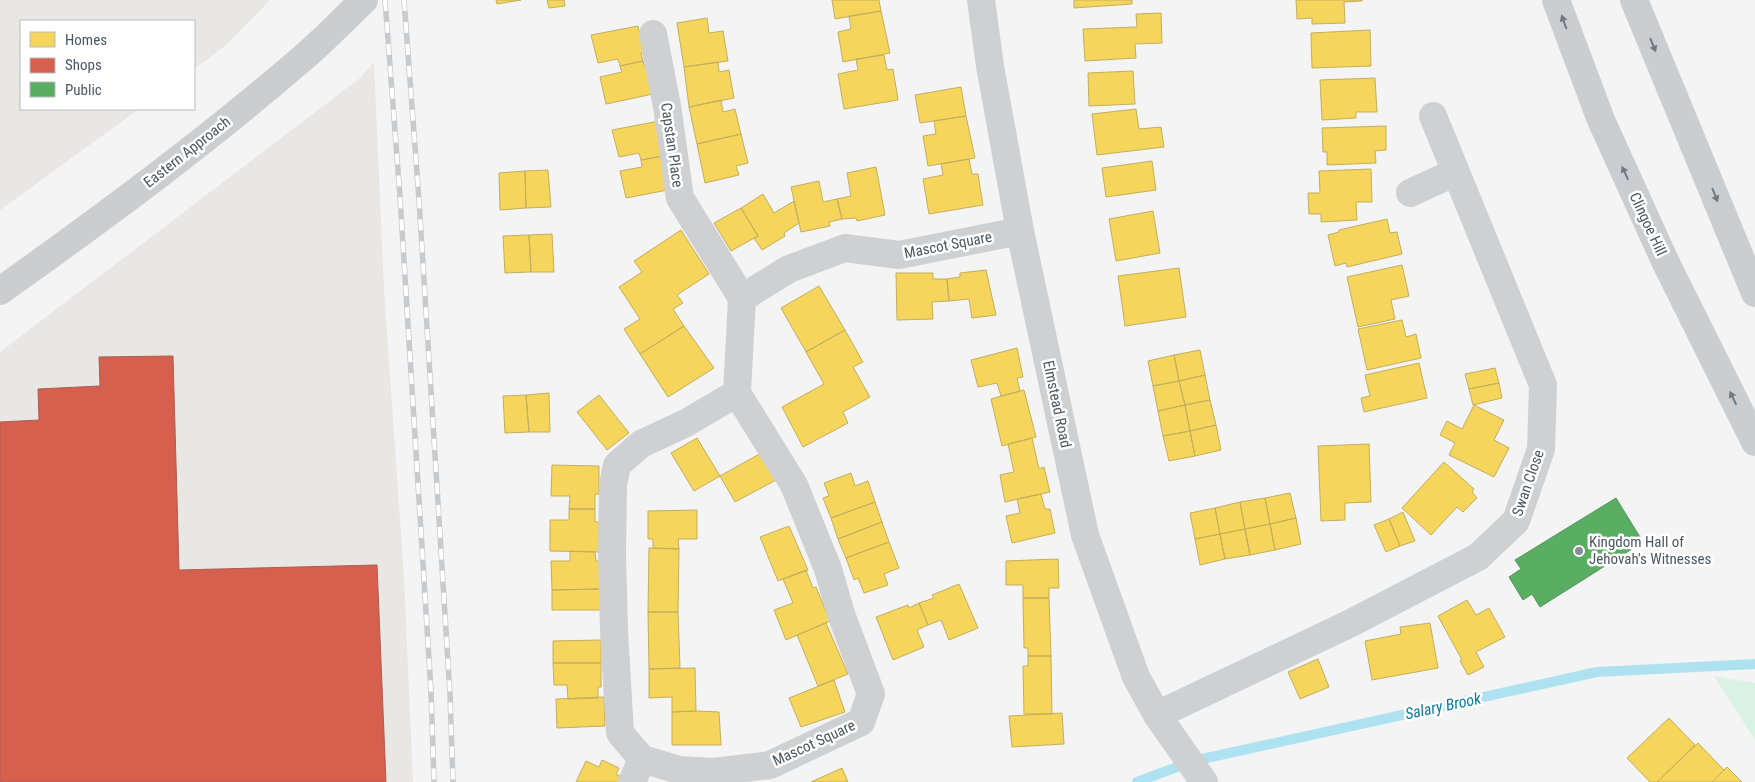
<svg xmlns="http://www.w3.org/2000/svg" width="1755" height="782" viewBox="0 0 1755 782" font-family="'Roboto Condensed',sans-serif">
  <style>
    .commercial { fill: #e8e7e3 }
    .green { fill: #d9f2e3 }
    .homes { fill: #f6d55c; stroke: #c2af5e }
    .shops { fill: #d6604d; stroke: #ac5d53 }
    .public { fill: #5aae61; stroke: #559461 }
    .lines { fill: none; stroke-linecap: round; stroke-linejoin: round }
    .stream { stroke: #aee2f0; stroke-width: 10 }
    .minor { stroke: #ced0d2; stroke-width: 28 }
    .primary { stroke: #caced1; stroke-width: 28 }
    .rail-casing { stroke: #c9cacc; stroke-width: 5.5 }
    .rail { stroke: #fff; stroke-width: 4; stroke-dasharray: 11; stroke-linecap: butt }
    .oneway { fill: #707a83 }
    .poi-dot { fill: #868d94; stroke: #fff; stroke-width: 2 }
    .labels { text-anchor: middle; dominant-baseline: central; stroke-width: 5; stroke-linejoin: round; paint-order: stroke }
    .street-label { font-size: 15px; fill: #4a5661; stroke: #fff }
    .poi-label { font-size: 15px; fill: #4a5661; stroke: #fff; text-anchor: start }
    .water-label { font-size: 16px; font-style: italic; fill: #0c7c9b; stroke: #fff }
  </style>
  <rect width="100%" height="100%" fill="#f4f4f4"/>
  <path class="commercial" d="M 0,0 L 270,0 L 225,46 L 194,69 L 194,21 L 21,21 L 21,109 L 139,109 L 0,210 Z
    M 374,62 L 384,289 L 404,577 L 413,782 L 0,782 L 0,352 L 360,78 Z"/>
  <path class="green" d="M 1714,676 L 1755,683 L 1755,740 Z"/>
  <path class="homes" d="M 496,0 L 521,0 L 497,4 Z
    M 547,0 L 564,0 L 565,6 L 549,8 Z
    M 832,0 L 879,0 L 881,11 L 835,19 Z
    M 1074,0 L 1132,0 L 1132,4 L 1074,8 Z
    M 1296,0 L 1362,0 L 1362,1 L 1344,2 L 1345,23 L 1312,24 L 1312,18 L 1297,19 Z
    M 881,11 L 890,53 L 843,62 L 838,32 L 851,29 L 849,16 Z
    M 1161,13 L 1162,43 L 1135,44 L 1136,58 L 1085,61 L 1083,29 L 1137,27 L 1136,14 Z
    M 707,18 L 709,33 L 723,31 L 728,61 L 684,67 L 677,23 Z
    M 638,26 L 644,53 L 641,53 L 643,61 L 620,66 L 618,59 L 598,63 L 591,35 Z
    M 1370,30 L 1371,66 L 1312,68 L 1311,33 Z
    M 884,55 L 887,70 L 893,69 L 898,100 L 844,109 L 838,74 L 858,70 L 856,59 Z
    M 643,61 L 644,66 L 647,66 L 653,94 L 606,104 L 600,77 L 622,72 L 620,66 Z
    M 718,62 L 719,72 L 729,70 L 734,98 L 689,107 L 684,67 Z
    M 1133,71 L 1135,104 L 1089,106 L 1088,73 Z
    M 1375,78 L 1377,112 L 1356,112 L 1356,118 L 1322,120 L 1320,80 Z
    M 961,87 L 966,116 L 920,123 L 915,95 Z
    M 721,100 L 723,112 L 735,109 L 741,134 L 697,144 L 689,107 Z
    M 1136,109 L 1139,129 L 1161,127 L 1164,147 L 1097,155 L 1092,114 Z
    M 966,116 L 975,158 L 928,166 L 923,136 L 936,134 L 934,121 Z
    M 659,121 L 663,156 L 641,160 L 639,153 L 619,157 L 612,130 Z
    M 1386,126 L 1386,150 L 1375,151 L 1376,163 L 1327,165 L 1327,152 L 1323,152 L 1322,128 Z
    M 741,134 L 748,163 L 736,166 L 739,175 L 705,183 L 697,144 Z
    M 663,156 L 673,189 L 626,198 L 620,171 L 642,167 L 641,160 Z
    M 969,159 L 972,174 L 978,174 L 983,205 L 929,214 L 923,179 L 943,175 L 941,164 Z
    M 1152,161 L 1156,190 L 1106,197 L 1102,168 Z
    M 876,167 L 885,215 L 857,221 L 856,218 L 842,219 L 837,199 L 851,196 L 847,173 Z
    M 1371,169 L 1372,202 L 1356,202 L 1357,220 L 1321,222 L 1321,214 L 1309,214 L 1308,193 L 1320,193 L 1319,171 Z
    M 548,170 L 551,207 L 526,208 L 525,171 Z
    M 525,171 L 526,208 L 500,210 L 499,173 Z
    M 819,181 L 823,202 L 837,199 L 842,219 L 829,222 L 830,226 L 801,232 L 791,187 Z
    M 763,194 L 774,213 L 794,201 L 799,223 L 784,233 L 785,236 L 762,250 L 754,238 L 758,236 L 741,208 Z
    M 741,208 L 758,236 L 731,251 L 714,223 Z
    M 1153,211 L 1160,253 L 1116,261 L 1109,219 Z
    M 1387,219 L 1390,233 L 1397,232 L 1402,254 L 1347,267 L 1346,263 L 1335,266 L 1328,235 L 1339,232 L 1339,230 Z
    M 681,230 L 709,274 L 677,295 L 683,303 L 673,309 L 684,326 L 640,354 L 624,329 L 640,319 L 619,287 L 642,272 L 634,261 Z
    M 552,234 L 554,272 L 531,272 L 529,235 Z
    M 529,235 L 531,272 L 505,273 L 503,236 Z
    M 1402,265 L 1409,296 L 1391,300 L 1395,319 L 1358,327 L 1347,277 Z
    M 1179,268 L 1186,317 L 1125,326 L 1118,276 Z
    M 986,270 L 996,315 L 972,318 L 969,299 L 949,301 L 947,279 L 960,277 L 960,273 Z
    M 896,273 L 933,273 L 933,279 L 947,279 L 949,301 L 932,302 L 933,319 L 897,320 Z
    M 819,286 L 845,330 L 806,352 L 781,308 Z
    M 1402,320 L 1406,337 L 1416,334 L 1421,358 L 1367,370 L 1358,329 Z
    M 684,326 L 714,368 L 668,397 L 640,354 Z
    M 845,330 L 863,362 L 853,367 L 870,397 L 843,412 L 848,423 L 803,447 L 782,407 L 824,384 L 806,352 Z
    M 1017,348 L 1023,377 L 1017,378 L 1020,391 L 1001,396 L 997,383 L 978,387 L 971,360 Z
    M 1200,350 L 1205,375 L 1179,381 L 1174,355 Z
    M 1174,355 L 1179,381 L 1153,386 L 1148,361 Z
    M 1419,363 L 1427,398 L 1364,412 L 1361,398 L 1370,396 L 1365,375 Z
    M 1495,368 L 1499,383 L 1469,389 L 1465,374 Z
    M 1205,375 L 1210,400 L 1185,405 L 1179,381 Z
    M 1179,381 L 1185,405 L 1158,411 L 1153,386 Z
    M 1499,383 L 1502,398 L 1473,405 L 1469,389 Z
    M 1024,390 L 1036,437 L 1002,446 L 991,399 Z
    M 549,393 L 550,432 L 529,432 L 526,395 Z
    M 526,395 L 529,432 L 505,433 L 503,396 Z
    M 599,395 L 629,433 L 607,450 L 577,412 Z
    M 1210,400 L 1216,425 L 1190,431 L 1185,405 Z
    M 1185,405 L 1190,431 L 1163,436 L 1158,411 Z
    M 1474,405 L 1504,420 L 1494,440 L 1509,448 L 1494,477 L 1449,455 L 1455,443 L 1440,435 L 1447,421 L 1462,429 Z
    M 1216,425 L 1221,450 L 1195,456 L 1190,431 Z
    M 1190,431 L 1195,456 L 1169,461 L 1163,436 Z
    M 697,438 L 720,476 L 694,491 L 671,453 Z
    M 1032,438 L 1039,469 L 1044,467 L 1050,492 L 1005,502 L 1000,475 L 1014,472 L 1008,444 Z
    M 1369,444 L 1371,502 L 1345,503 L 1345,520 L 1321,521 L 1318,446 Z
    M 763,452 L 778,479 L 735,502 L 720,476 Z
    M 1444,462 L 1474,489 L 1472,492 L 1477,498 L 1463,512 L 1457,507 L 1431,535 L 1402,508 Z
    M 552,465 L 599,466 L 599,494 L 595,494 L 595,509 L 569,509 L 570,496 L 551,496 Z
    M 851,473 L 855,486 L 868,481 L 875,502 L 831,518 L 823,498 L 829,496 L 824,483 Z
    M 1290,493 L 1296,518 L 1270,524 L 1265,498 Z
    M 1041,494 L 1045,509 L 1050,509 L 1055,533 L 1012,543 L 1006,516 L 1020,513 L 1017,499 Z
    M 1265,498 L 1270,524 L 1245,529 L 1240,502 Z
    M 875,502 L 882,522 L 838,539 L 831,518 Z
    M 1240,502 L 1245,529 L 1220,534 L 1215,508 Z
    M 1215,508 L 1220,534 L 1195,539 L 1190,513 Z
    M 569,509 L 595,509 L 595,522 L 599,522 L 599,552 L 550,551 L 550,520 L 569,520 Z
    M 697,510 L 697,539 L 678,539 L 679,549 L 653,548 L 653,539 L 648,539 L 648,511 Z
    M 1403,512 L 1415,541 L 1400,546 L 1389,519 Z
    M 1296,518 L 1301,544 L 1275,550 L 1270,524 Z
    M 1389,519 L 1400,546 L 1386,552 L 1374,525 Z
    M 882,522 L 889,542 L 846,558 L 838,539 Z
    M 1270,524 L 1275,550 L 1250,555 L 1245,529 Z
    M 789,526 L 808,570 L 778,581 L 760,537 Z
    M 1245,529 L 1250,555 L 1225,559 L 1220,534 Z
    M 1220,534 L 1225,559 L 1200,565 L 1195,539 Z
    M 889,542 L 899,568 L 884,574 L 888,585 L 864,593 L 858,578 L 854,580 L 846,558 Z
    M 649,548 L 679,549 L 678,612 L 648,612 Z
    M 570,551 L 595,552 L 596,561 L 600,561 L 600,589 L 552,590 L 551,561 L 570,561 Z
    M 1058,559 L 1059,588 L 1049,588 L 1049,598 L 1023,598 L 1023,585 L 1006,585 L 1006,561 Z
    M 806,570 L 813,588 L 816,587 L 830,621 L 786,640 L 774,610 L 793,603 L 783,579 Z
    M 959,584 L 978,628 L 949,640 L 941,620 L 928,625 L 919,603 L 934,598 L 932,595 Z
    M 600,589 L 601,610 L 552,610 L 552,590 Z
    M 1023,598 L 1049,598 L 1051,656 L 1028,656 L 1028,648 L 1024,648 Z
    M 1467,600 L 1476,615 L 1489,608 L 1505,637 L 1476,652 L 1484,667 L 1468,675 L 1460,661 L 1462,660 L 1438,616 Z
    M 919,603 L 928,625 L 917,630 L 924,647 L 893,660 L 876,617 L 908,605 L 909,608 Z
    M 648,612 L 678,612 L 680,668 L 649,669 Z
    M 826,623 L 848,674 L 818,686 L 797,635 Z
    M 1430,623 L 1438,668 L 1372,680 L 1365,641 L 1401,634 L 1400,627 Z
    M 601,640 L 601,663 L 553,663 L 553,641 Z
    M 1028,656 L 1051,656 L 1052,714 L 1024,714 L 1023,666 L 1028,666 Z
    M 1318,659 L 1329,687 L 1300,699 L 1288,672 Z
    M 553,663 L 601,663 L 601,687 L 598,687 L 598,698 L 568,699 L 567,685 L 554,685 Z
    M 695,668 L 696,711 L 672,712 L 672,697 L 649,698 L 649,669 Z
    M 834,680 L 845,712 L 801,727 L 789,698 Z
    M 604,697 L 605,726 L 557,728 L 556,699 Z
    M 696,711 L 719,712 L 721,745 L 672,745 L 672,712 Z
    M 1062,713 L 1064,744 L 1012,747 L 1009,716 Z
    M 1669,718 L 1695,745 L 1657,782 L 1650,782 L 1627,758 Z
    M 1698,743 L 1724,770 L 1712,782 L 1657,782 Z
    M 602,760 L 619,768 L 616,774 L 629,781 L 629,782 L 576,782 L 586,761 L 599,767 Z
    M 1727,767 L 1742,782 L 1712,782 Z
    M 842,768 L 848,782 L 811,782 Z"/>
  <path class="shops" d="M 173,356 L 179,570 L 377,565 L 386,782 L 0,782 L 0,422 L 39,420 L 38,389 L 100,386 L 99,357 Z"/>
  <path class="public" d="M 1616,498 L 1643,542 L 1540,607 L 1532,594 L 1523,600 L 1509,577 L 1521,569 L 1515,560 Z"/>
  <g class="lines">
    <path class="stream" d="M 1137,782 L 1193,761 L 1597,672 L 1755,664"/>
    <path class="minor" d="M 981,0 L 990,66 L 1020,231 L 1085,535 L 1136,677 L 1157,715 L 1204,782
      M 653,34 L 667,106 L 680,198 L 742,298
      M 1410,193 L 1456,172
      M 737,393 L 686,423 L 641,444 L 617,465 L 613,485 L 612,553 L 614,631 L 620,733 L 642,759 L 679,770 L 713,772 L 770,765 L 861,722 L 871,694 L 841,614 L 828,569 L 794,485 L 737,393 L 742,298 L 789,269 L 845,248 L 899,255 L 1020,231
      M 1157,715 L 1351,623 L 1478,557 L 1516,521 L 1541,449 L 1543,385 L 1433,116
      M 632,782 L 642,759"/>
    <path class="primary" d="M 1556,0 L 1601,120 L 1665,261 L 1755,442
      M 1634,0 L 1755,293
      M 0,291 C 104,217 207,141 304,57 C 325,39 344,19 364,0"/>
    <defs>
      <path id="rail" d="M 385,0 L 400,197 L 431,691 L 434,782
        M 404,0 L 419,200 L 450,694 L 453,782"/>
    </defs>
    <use href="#rail" class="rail-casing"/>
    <use href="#rail" class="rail"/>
  </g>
  <defs><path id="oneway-solid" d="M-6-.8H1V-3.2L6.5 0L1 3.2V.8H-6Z" transform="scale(1.25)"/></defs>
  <g class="oneway">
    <use href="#oneway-solid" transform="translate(1564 22) rotate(-110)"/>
    <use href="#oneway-solid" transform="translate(1653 45) rotate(68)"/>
    <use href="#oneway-solid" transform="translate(1625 173) rotate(-115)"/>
    <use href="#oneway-solid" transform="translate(1715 195) rotate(68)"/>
    <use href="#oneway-solid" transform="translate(1733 398) rotate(-116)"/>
  </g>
  <circle class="poi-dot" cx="1579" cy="551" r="5"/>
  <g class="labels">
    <g class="street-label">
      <text transform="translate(672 145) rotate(82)">Capstan Place</text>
      <text transform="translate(187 152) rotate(-38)">Eastern Approach</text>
      <text transform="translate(1648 224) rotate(65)">Clingoe Hill</text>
      <text transform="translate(948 245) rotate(-11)">Mascot Square</text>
      <text transform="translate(1057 404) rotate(78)">Elmstead Road</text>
      <text transform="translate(1528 483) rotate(-71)">Swan Close</text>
      <text transform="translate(814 743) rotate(-25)">Mascot Square</text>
    </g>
    <g class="poi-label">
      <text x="1589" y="542">Kingdom Hall of<tspan x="1589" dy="17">Jehovah's Witnesses</tspan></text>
    </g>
    <g class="water-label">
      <text transform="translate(1443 706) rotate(-12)">Salary Brook</text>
    </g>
  </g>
  <rect x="20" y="20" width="175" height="90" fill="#ffffff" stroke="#b7bbc0"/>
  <rect x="30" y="32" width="25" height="15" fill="#f6d55c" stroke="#b7bbc0"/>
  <text x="65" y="45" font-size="15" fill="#4a5661">Homes</text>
  <rect x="30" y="58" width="25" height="15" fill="#d6604d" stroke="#b7bbc0"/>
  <text x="65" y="70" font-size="15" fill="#4a5661">Shops</text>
  <rect x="30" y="82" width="25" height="15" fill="#5aae61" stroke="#b7bbc0"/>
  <text x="65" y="95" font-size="15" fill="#4a5661">Public</text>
</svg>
